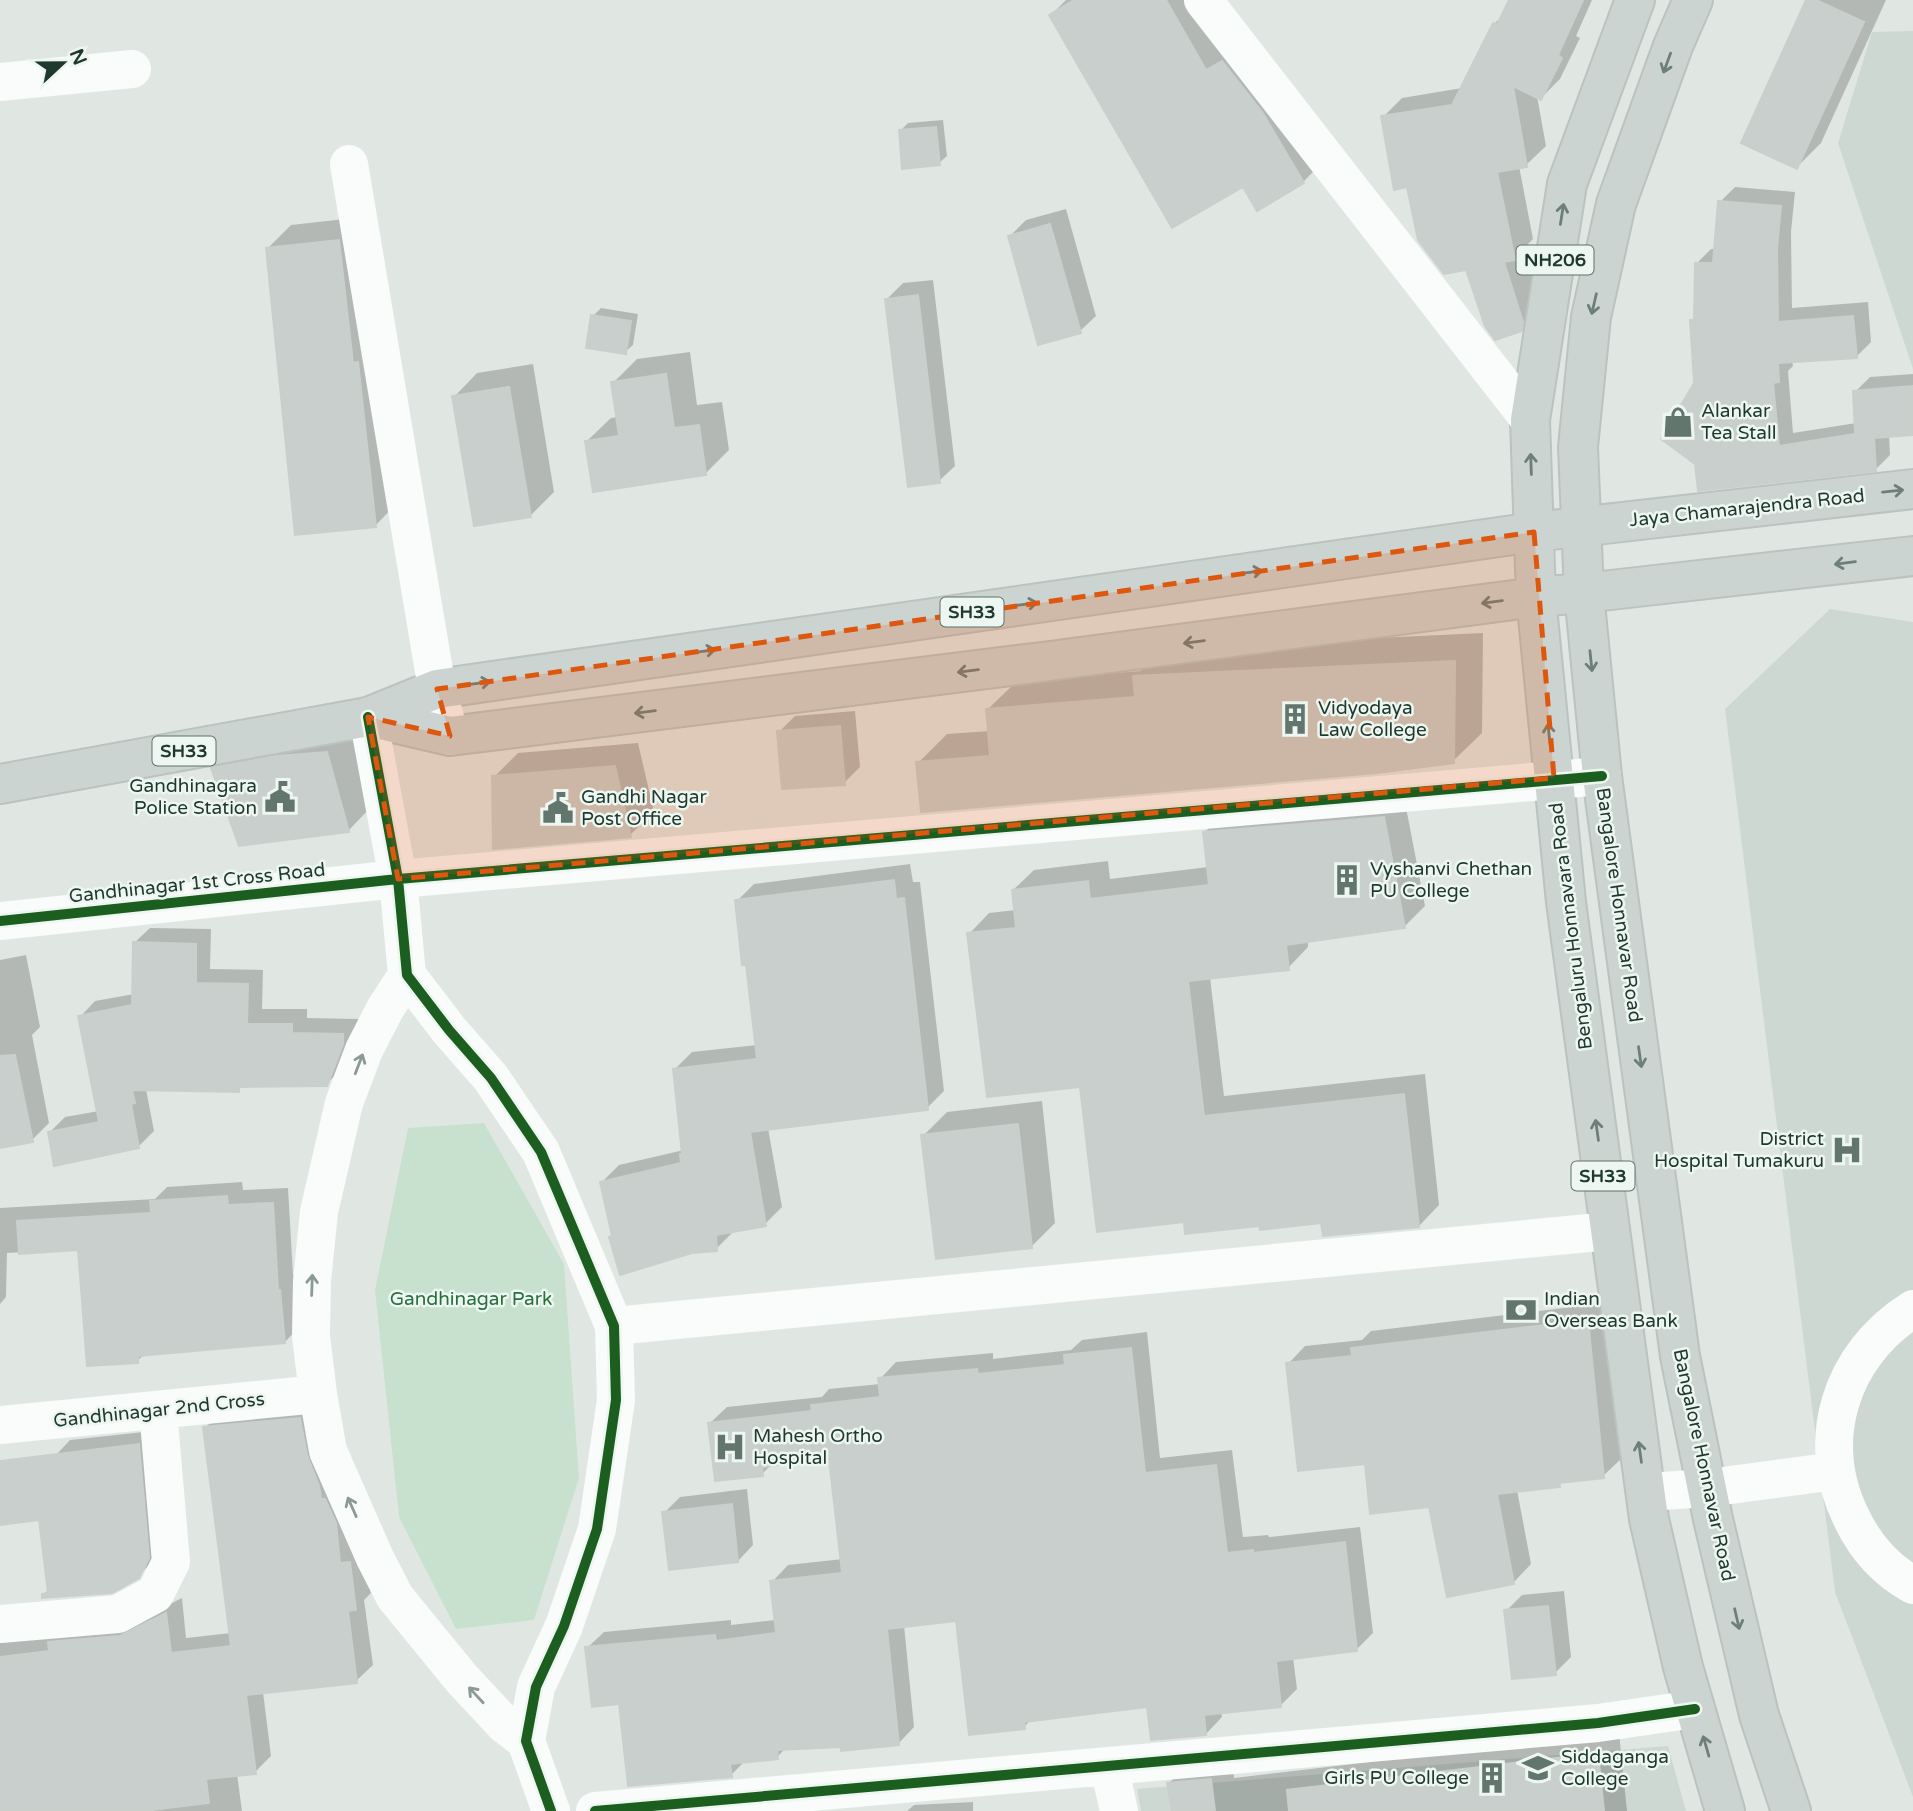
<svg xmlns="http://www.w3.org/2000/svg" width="1913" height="1811" viewBox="0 0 1913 1811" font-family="'Varela Round',sans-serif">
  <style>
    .built { fill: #ced8d3 }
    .green { fill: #c8e1ce }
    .shadow { fill: #0003 }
    .building { fill: #c9cfcc; stroke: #c9d0cc; stroke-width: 2 }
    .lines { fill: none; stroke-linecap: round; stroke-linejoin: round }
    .major-casing { stroke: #bac3bf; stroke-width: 42 }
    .minor { stroke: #fafbfb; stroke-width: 38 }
    .major { stroke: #ccd4d1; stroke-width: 38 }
    .cycleway-casing { stroke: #eef6f1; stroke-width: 15 }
    .cycleway { stroke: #1b5e20; stroke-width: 10 }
    .oneway { stroke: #6d7f78 }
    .oneway2 { stroke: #8c9a95 }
    .marked { fill: #de570e; fill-opacity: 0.2; stroke: #de570e; stroke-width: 5; stroke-dasharray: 14 9; stroke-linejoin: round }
    .labels { text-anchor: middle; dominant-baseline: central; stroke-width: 5; stroke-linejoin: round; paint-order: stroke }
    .shield { fill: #eef6f1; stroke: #5d7269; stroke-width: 2 }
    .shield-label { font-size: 18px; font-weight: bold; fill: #1f392f }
    .poi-label { font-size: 19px; fill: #1f392f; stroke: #eef6f1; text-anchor: start }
    .street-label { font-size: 19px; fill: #1f392f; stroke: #eef6f1 }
    .park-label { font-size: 19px; fill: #28713d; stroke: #eef6f1 }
  </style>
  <rect width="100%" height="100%" fill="#e0e7e3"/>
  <path class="built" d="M 1913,31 L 1913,369 L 1838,143 L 1872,32 Z
    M 1830,609 L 1913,622 L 1913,1797 L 1835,1592 L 1725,709 Z
    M 1668,1746 L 1686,1811 L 1141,1811 L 1137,1789 Z"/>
  <path class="green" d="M 484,1123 L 564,1264 L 579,1478 L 534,1620 L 456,1629 L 399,1517 L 375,1290 L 408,1128 Z"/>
  <path class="shadow" d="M 1066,0 L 1197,0 L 1323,162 L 1303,182 L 1244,184 L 1051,15 Z
    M 1511,0 L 1592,0 L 1576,36 L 1580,38 L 1560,79 L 1541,98 L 1537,96 L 1546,146 L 1526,165 L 1519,166 L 1533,239 L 1524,248 L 1542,302 L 1541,310 L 1521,329 L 1467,268 L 1408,185 L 1383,117 L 1402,98 L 1462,88 L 1494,24 L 1505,13 Z
    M 1808,0 L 1886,0 L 1821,143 L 1797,167 Z
    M 943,120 L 947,156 L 939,163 L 900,131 L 908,123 Z
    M 1735,187 L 1795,192 L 1791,232 L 1792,308 L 1868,302 L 1871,342 L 1856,357 L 1792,361 L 1793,366 L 1788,371 L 1793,433 L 1856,423 L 1855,392 L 1870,377 L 1913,374 L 1913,433 L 1889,435 L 1890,455 L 1875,470 L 1699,489 L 1692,321 L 1696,317 L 1696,264 L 1711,249 L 1716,249 L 1720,202 Z
    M 1066,209 L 1096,316 L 1080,331 L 1010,236 L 1026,220 Z
    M 363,217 L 399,501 L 376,525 L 267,249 L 291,225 Z
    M 933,280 L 955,466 L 939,481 L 887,299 L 903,283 Z
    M 601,308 L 638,314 L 633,345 L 625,352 L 593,316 Z
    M 690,352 L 697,405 L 722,402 L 729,450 L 705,474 L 587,441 L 611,418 L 618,417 L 613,383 L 637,359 Z
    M 533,364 L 554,492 L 531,515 L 454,397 L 477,373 Z
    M 1483,633 L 1482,733 L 1453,761 L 918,763 L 947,734 L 990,731 L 988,709 L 1017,681 L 1140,671 L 1163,648 Z
    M 855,711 L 860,767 L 844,783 L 779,732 L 795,716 Z
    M 350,729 L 372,806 L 349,830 L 240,844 L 213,768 L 237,745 Z
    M 638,743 L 654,812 L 630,835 L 494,777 L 518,753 Z
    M 1404,797 L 1425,906 L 1405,926 L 1308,940 L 1308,947 L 1288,968 L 1210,977 L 1224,1096 L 1425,1074 L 1439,1205 L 1419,1226 L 1323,1221 L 1261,1224 L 1185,1220 L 969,934 L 989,913 L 1016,910 L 1013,890 L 1034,870 L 1108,861 L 1110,879 L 1208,867 L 1204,833 L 1225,812 Z
    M 910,864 L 913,882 L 920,882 L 944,1091 L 927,1108 L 768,1128 L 782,1207 L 765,1224 L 733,1230 L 733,1232 L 716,1249 L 611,1237 L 614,1234 L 602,1182 L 619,1165 L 684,1150 L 675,1069 L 692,1052 L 757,1045 L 747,963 L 737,901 L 754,884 Z
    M 150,928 L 211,929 L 210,969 L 263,970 L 262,1009 L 307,1009 L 307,1018 L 358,1019 L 358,1027 L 342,1069 L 326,1084 L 243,1085 L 238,1090 L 146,1089 L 154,1131 L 138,1147 L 49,1133 L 65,1117 L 99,1111 L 80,1017 L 95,1001 L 134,994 L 134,943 Z
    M 26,955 L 40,1027 L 32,1035 L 49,1123 L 32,1140 L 0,1147 L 0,960 Z
    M 1042,1101 L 1055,1223 L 1031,1247 L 923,1136 L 947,1112 Z
    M 242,1182 L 243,1190 L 288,1188 L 293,1275 L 295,1275 L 300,1326 L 285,1342 L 145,1354 L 137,1361 L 80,1249 L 7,1253 L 6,1297 L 0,1304 L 0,1208 L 155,1199 L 167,1187 Z
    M 1605,1303 L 1621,1459 L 1603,1476 L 1563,1481 L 1559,1485 L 1517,1490 L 1531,1564 L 1514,1582 L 1430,1505 L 1366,1462 L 1288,1364 L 1305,1346 L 1362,1340 L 1371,1331 Z
    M 1147,1332 L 1160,1458 L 1232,1450 L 1243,1537 L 1268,1535 L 1269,1537 L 1360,1527 L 1373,1633 L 1356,1650 L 1293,1657 L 1297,1689 L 1280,1706 L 1221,1712 L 1222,1717 L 1206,1734 L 1148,1705 L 1032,1719 L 1024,1727 L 958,1619 L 904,1625 L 914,1727 L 898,1744 L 786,1748 L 777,1757 L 746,1760 L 731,1775 L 620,1702 L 587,1648 L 604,1632 L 731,1620 L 731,1625 L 776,1620 L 772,1582 L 788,1565 L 843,1559 L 831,1457 L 772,1464 L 762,1474 L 710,1423 L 727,1407 L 822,1397 L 829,1389 L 880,1384 L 880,1379 L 896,1362 L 993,1353 L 993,1359 L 1071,1350 L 1082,1340 Z
    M 316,1403 L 371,1593 L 364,1600 L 373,1665 L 356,1681 L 263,1692 L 271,1756 L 255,1772 L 237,1774 L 242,1811 L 154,1811 L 153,1806 L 110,1811 L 0,1811 L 0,1643 L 55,1637 L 138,1620 L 182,1598 L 186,1638 L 231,1633 L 205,1428 L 221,1412 Z
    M 153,1431 L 153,1561 L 137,1577 L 44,1594 L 49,1589 L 41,1518 L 0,1523 L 0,1464 L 56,1455 L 70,1440 Z
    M 747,1489 L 753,1545 L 738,1561 L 664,1513 L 680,1497 Z
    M 1564,1591 L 1571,1657 L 1555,1673 L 1506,1611 L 1522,1595 Z
    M 1619,1733 L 1627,1811 L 1174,1811 L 1169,1783 L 1190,1762 L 1232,1758 L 1234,1778 Z
    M 973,1802 L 973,1811 L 907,1811 L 914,1805 Z"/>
  <path class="building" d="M 1074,0 L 1166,0 L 1206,70 L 1222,61 L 1262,112 L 1304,183 L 1257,211 L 1243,187 L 1172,228 L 1049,15 Z
    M 1509,0 L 1583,0 L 1558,55 L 1562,58 L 1541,100 L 1513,86 L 1527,167 L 1497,172 L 1515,260 L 1504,262 L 1523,322 L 1522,331 L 1495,340 L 1485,326 L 1466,270 L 1444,274 L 1418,240 L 1407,187 L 1394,190 L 1381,116 L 1452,105 L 1493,23 L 1497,25 Z
    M 1806,0 L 1816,0 L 1864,22 L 1797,169 L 1741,143 Z
    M 936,127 L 940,165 L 902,169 L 899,130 Z
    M 1718,201 L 1781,206 L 1777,248 L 1778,322 L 1853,316 L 1857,358 L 1778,363 L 1779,382 L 1773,383 L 1779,446 L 1855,434 L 1853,391 L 1913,386 L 1913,435 L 1874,438 L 1876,471 L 1698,491 L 1695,464 L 1661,439 L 1694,383 L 1690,320 L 1694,320 L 1695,263 L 1713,263 Z
    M 1050,224 L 1081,333 L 1038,345 L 1008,236 Z
    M 339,240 L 353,363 L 358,362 L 376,527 L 295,535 L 266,248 Z
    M 918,295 L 940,483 L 908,487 L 885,299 Z
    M 591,315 L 631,321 L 626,354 L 586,348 Z
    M 666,374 L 674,428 L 699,425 L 706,475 L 593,492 L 585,441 L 619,436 L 611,382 Z
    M 509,387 L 531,517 L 474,526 L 452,396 Z
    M 1455,661 L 1454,763 L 1376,773 L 921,812 L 916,762 L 990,756 L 986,709 L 1135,697 L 1133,676 Z
    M 840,726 L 845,785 L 782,789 L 777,731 Z
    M 327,752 L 349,832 L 239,846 L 211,768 L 276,756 Z
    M 615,766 L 631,837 L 493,849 L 492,776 Z
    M 1384,817 L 1405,928 L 1286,945 L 1289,970 L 1188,981 L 1204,1116 L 1404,1094 L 1419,1227 L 1323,1236 L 1321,1223 L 1260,1230 L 1259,1226 L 1185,1234 L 1184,1222 L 1097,1232 L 1080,1087 L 987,1097 L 967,933 L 1016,928 L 1012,890 L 1088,881 L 1090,899 L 1209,885 L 1203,832 Z
    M 894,880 L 896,899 L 904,898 L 928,1110 L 750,1132 L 766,1226 L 716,1235 L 717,1251 L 692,1253 L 620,1275 L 609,1237 L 612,1236 L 600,1182 L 681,1163 L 680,1154 L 682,1154 L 673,1069 L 757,1059 L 746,965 L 742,965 L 735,900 Z
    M 133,942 L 196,944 L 196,983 L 248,984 L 247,1024 L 292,1024 L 292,1033 L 343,1034 L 343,1044 L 327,1086 L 239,1087 L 239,1092 L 132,1090 L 135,1103 L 131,1104 L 139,1148 L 54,1166 L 48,1132 L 99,1122 L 78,1016 L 132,1005 Z
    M 15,1055 L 33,1142 L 0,1148 L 0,1056 Z
    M 1018,1124 L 1032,1248 L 936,1259 L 921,1135 Z
    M 227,1196 L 228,1205 L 273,1203 L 278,1290 L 280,1290 L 285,1343 L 138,1356 L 138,1363 L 87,1366 L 78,1250 L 19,1254 L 17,1221 L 151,1213 L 150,1201 Z
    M 1588,1320 L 1604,1478 L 1559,1483 L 1560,1487 L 1497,1494 L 1514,1584 L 1447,1597 L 1429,1507 L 1370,1514 L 1365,1464 L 1298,1471 L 1286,1363 L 1352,1356 L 1351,1348 Z
    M 1131,1348 L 1145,1473 L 1216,1465 L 1227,1553 L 1253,1550 L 1253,1553 L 1345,1542 L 1357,1651 L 1276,1661 L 1281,1707 L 1204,1715 L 1206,1735 L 1151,1740 L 1147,1707 L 1024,1722 L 1025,1729 L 969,1735 L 956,1621 L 887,1629 L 899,1745 L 841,1751 L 841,1747 L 777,1750 L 778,1759 L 730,1764 L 732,1777 L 628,1786 L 619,1704 L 592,1707 L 585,1647 L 715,1635 L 716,1641 L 776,1633 L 770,1581 L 842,1573 L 829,1459 L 762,1467 L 763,1476 L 715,1481 L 708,1423 L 812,1411 L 811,1405 L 880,1397 L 878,1378 L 977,1369 L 978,1374 L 1065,1365 L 1064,1355 Z
    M 300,1418 L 307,1455 L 319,1486 L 321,1499 L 325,1499 L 336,1523 L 340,1563 L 350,1562 L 356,1610 L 348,1611 L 357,1683 L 246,1695 L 256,1774 L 206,1779 L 209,1803 L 143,1811 L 0,1811 L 0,1657 L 49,1651 L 48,1642 L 120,1636 L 166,1613 L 171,1653 L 231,1646 L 203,1427 Z
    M 139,1444 L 149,1558 L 139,1578 L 112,1593 L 42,1598 L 42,1594 L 48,1593 L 39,1520 L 0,1525 L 0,1461 Z
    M 732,1504 L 738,1562 L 669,1570 L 662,1512 Z
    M 1548,1606 L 1556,1675 L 1512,1679 L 1504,1610 Z
    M 1598,1753 L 1604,1811 L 1289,1811 L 1287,1790 Z
    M 1211,1779 L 1215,1811 L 1172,1811 L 1167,1783 Z"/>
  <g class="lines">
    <defs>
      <path id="major" d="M 1635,0 L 1567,184 L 1530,420 L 1536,597 L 1566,902 L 1649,1519 L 1683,1667 L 1725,1811
        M 1693,0 L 1673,46 L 1616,204 L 1591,317 L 1578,447 L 1584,593 L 1602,776 L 1680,1356 L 1713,1519 L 1759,1715 L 1791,1811
        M 368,717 L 450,736 L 1050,661 L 1536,597 L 1584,593 L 1913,556
        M 0,784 L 368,717 L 437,689 L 1534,532 L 1913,489"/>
    </defs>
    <use href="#major" class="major-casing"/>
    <path class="minor" d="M 1203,0 L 1530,420
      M 0,82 L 132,69
      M 349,164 L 437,689 L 450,736
      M 368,717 L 398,879 L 407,975 L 449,1030 L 491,1078 L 541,1152 L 614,1326 L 616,1400 L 597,1529 L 564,1626 L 536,1687 L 526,1741 L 551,1811
      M 0,921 L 398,879 L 1602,776
      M 407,975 L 385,1009 L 364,1050 L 344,1103 L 319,1212 L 312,1281 L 311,1336 L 318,1394 L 328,1451 L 375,1558 L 395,1597 L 462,1679 L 505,1725 L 526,1741
      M 1913,1309 C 1840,1355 1813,1441 1852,1519 C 1865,1546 1886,1570 1913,1585
      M 614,1326 L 1610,1231
      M 0,1425 L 318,1394
      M 1646,1492 L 1708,1488 L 1835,1471
      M 0,1624 L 118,1614 L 155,1594 L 171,1562 L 158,1410
      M 1109,1766 L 1119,1811
      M 595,1811 L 1598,1723 L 1695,1709"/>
    <use href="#major" class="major"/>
    <defs>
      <path id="cycleway" d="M 368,717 L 398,879 L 407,975 L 449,1030 L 491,1078 L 541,1152 L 614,1326 L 616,1400 L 597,1529 L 564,1626 L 536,1687 L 526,1741 L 551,1811
        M 0,921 L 398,879 L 1602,776
        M 595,1811 L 1598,1723 L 1695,1709"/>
    </defs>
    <use href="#cycleway" class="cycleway-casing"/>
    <use href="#cycleway" class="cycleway"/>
  </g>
  <defs><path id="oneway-shaft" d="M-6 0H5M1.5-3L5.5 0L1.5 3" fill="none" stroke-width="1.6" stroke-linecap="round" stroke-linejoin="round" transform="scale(1.75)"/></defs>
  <g class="oneway">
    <use href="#oneway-shaft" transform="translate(1667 63) rotate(110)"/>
    <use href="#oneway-shaft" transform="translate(1562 214) rotate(-81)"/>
    <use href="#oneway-shaft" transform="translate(1594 304) rotate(103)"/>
    <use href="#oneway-shaft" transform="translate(1531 464) rotate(-92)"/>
    <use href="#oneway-shaft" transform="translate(1893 491) rotate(-6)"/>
    <use href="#oneway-shaft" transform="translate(1845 563) rotate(173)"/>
    <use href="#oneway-shaft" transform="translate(1252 572) rotate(-8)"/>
    <use href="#oneway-shaft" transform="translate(1492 602) rotate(172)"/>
    <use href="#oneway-shaft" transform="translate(1027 604) rotate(-8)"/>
    <use href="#oneway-shaft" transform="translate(1194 642) rotate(172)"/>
    <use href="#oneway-shaft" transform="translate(705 651) rotate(-8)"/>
    <use href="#oneway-shaft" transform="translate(1591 661) rotate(84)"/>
    <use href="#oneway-shaft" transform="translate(968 671) rotate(173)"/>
    <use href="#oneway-shaft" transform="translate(480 683) rotate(-8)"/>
    <use href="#oneway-shaft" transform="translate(645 712) rotate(173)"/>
    <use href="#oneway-shaft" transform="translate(1549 734) rotate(-96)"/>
    <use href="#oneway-shaft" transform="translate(1640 1057) rotate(82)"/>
    <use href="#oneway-shaft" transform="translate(1597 1130) rotate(-98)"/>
    <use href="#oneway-shaft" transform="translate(1640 1452) rotate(-98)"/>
    <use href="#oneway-shaft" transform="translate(1737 1619) rotate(77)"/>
    <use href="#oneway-shaft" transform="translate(1706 1746) rotate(-106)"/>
  </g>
  <g class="oneway2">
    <use href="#oneway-shaft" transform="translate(359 1064) rotate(-69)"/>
    <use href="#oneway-shaft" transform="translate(312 1285) rotate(-88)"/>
    <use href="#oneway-shaft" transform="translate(352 1507) rotate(-114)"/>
    <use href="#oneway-shaft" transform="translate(476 1695) rotate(-133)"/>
  </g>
  <path class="marked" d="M 1534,532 L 1554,778 L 398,879 L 368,717 L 450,736 L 437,689 Z"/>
  <defs>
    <symbol id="shop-bare" viewBox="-9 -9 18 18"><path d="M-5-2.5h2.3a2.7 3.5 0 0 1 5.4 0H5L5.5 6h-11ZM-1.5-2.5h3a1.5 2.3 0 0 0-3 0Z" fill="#63766e" stroke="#eef6f1" stroke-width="2.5" paint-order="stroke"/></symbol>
    <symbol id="building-bare" viewBox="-9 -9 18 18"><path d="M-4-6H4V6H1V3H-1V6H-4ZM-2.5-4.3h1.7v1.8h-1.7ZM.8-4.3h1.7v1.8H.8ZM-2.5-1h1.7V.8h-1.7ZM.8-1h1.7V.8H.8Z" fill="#63766e" stroke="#eef6f1" stroke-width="2.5" paint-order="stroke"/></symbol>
    <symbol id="civic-bare" viewBox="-9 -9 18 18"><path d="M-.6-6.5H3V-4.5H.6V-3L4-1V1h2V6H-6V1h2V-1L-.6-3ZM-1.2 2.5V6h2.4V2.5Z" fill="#63766e" stroke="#eef6f1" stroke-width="2.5" paint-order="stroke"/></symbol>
    <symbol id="hospital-bare" viewBox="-9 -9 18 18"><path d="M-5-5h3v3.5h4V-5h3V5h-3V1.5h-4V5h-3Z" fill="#63766e" stroke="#eef6f1" stroke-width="2.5" paint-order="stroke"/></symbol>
    <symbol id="bank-bare" viewBox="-9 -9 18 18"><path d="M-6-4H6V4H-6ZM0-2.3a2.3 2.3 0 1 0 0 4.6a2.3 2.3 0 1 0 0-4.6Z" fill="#63766e" stroke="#eef6f1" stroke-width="2.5" paint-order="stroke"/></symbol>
    <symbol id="university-bare" viewBox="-9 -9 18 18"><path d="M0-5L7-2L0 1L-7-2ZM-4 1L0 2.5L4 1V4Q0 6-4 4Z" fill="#63766e" stroke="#eef6f1" stroke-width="2.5" paint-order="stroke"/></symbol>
  </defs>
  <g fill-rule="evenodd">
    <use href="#shop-bare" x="1656" y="400" width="44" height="44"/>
    <use href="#building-bare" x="1273" y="697" width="44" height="44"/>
    <use href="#civic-bare" x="258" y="775" width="44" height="44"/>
    <use href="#civic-bare" x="536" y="786" width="44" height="44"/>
    <use href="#building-bare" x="1325" y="858" width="44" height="44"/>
    <use href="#hospital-bare" x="1825" y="1128" width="44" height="44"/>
    <use href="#bank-bare" x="1499" y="1288" width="44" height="44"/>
    <use href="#hospital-bare" x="708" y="1425" width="44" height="44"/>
    <use href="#university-bare" x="1516" y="1746" width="44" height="44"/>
    <use href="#building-bare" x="1470" y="1756" width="44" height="44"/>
  </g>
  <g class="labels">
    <g class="shield">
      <rect x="1516.5" y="245.5" width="77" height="29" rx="5"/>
      <rect x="940.5" y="597.5" width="63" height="29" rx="5"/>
      <rect x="152.5" y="736.5" width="63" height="29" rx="5"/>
      <rect x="1571.5" y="1161.5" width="63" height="29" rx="5"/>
    </g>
    <g class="shield-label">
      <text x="1555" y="260">NH206</text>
      <text x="972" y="612">SH33</text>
      <text x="184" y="751">SH33</text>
      <text x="1603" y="1176">SH33</text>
    </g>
    <g class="poi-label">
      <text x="1701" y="411">Alankar<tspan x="1701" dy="22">Tea Stall</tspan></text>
      <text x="1318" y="708">Vidyodaya<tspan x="1318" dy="22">Law College</tspan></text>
      <text x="257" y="786" text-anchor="end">Gandhinagara<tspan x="257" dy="22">Police Station</tspan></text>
      <text x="581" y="797">Gandhi Nagar<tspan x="581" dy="22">Post Office</tspan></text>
      <text x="1370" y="869">Vyshanvi Chethan<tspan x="1370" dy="22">PU College</tspan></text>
      <text x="1824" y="1139" text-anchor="end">District<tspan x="1824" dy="22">Hospital Tumakuru</tspan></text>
      <text x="1544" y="1299">Indian<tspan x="1544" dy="22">Overseas Bank</tspan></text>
      <text x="753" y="1436">Mahesh Ortho<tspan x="753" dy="22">Hospital</tspan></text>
      <text x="1561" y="1757">Siddaganga<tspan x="1561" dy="22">College</tspan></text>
      <text x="1469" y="1778" text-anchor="end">Girls PU College</text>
    </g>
    <g class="street-label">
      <text transform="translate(1747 508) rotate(-6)">Jaya Chamarajendra Road</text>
      <text transform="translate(197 883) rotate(-6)">Gandhinagar 1st Cross Road</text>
      <text transform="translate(1619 905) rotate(82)">Bangalore Honnavar Road</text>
      <text transform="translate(1571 926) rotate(-97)">Bengaluru Honnavara Road</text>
      <text transform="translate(159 1410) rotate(-6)">Gandhinagar 2nd Cross</text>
      <text transform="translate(1704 1465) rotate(78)">Bangalore Honnavar Road</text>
    </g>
    <g class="park-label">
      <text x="471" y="1299">Gandhinagar Park</text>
    </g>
  </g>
  <g transform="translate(63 63) rotate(68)" stroke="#eef6f1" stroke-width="5" paint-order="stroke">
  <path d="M0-5L12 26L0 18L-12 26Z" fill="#1f392f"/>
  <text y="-10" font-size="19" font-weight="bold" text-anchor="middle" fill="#1f392f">N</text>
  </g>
</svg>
